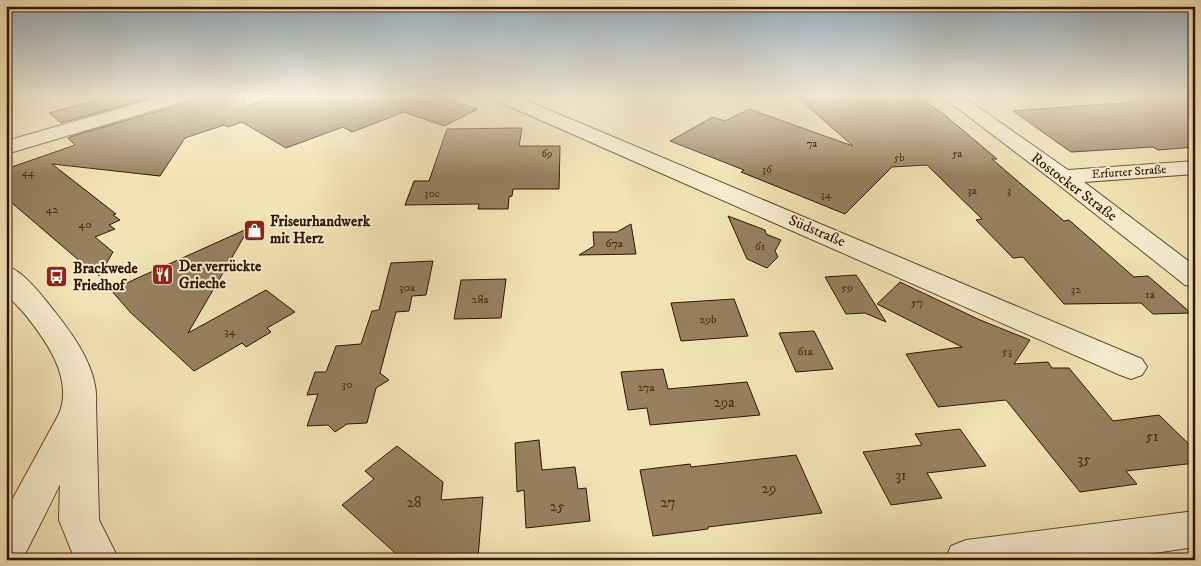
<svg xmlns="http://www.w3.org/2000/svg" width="1201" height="566" viewBox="0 0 1201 566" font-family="'IM FELL DW Pica',serif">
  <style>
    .building { fill: #96805f; stroke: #341403 }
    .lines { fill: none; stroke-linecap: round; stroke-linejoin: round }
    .minor-casing { stroke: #63482f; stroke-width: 2 }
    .tertiary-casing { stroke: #63482f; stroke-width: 2 }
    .minor { fill: #f6edce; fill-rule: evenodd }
    .tertiary { fill: #f6edce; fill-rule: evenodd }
    .labels { text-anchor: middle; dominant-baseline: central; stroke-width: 4; stroke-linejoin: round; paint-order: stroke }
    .far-number-label { font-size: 11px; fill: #4c2f1a }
    .far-street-label { font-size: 12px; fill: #341403; stroke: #f6edce }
    .number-label { font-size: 12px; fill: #4c2f1a }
    .street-label { font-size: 15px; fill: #341403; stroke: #f6edce }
    .poi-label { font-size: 15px; font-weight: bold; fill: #341403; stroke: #f6edce; text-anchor: start }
    .near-number-label { font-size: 15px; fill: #4c2f1a }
  </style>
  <rect width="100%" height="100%" fill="#f1e3b3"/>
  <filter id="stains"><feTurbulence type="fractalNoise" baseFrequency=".004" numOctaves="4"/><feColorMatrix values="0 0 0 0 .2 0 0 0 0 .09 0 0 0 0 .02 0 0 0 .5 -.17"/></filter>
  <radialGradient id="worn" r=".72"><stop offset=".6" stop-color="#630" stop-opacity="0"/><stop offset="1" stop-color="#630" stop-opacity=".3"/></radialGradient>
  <path class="building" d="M 105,97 L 154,97 L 61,123 L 49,113 Z
    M 190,97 L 245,97 L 246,106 L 274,97 L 320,97 L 329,102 L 343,97 L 442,97 L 478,109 L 444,126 L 404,112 L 352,132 L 343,127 L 286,148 L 242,122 L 228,127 L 224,125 L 185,138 L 160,176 L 52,164 L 116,214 L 113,215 L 120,220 L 109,225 L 115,229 L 95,237 L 113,252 L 99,276 L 91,267 L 88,268 L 6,198 L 6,169 L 75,145 L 68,138 L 76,135 L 186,103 Z
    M 797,97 L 919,97 L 946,116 L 997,159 L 992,159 L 1064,221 L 1069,220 L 1134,277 L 1148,276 L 1191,313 L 1153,314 L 1141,303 L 1064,304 L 1023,257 L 1013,258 L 976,220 L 982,219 L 927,165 L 892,167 L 845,214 L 741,172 L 744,170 L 670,141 L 713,117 L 725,121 L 749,109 L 853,146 Z
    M 1123,97 L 1195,97 L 1195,147 L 1158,150 L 1153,147 L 1071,152 L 1013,111 L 1134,102 Z
    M 522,128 L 519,146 L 560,146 L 559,189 L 513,189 L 512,196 L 509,197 L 508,209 L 478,209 L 479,204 L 405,205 L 414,181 L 429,181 L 447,129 Z
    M 728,216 L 765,230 L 766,234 L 781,240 L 775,251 L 778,257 L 767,268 L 747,259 Z
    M 631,224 L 636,254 L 579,255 L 594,246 L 593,232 L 617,232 Z
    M 249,228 L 188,333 L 266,290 L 295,312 L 267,328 L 271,332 L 246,347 L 242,343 L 194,371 L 130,312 L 111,290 Z
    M 433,261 L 426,295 L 412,296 L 409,311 L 396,312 L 380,373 L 389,380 L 376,388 L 367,423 L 347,424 L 335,432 L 328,425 L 307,426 L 318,394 L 307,395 L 315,372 L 326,372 L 336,346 L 361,344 L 372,311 L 379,310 L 391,263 Z
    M 856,275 L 866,290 L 886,322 L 865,313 L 846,314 L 825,277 Z
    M 506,279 L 501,318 L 454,319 L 461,280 Z
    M 900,282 L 980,320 L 1030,340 L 1014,364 L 1048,362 L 1052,368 L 1069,368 L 1113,421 L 1159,415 L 1195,450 L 1195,463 L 1126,471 L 1137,484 L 1080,492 L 1006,400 L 938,407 L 906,354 L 962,347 L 877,304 Z
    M 734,299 L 748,336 L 681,341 L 671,303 Z
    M 814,331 L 833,369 L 796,372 L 779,333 Z
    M 663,369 L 668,389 L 747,382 L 760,415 L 650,425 L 647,408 L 628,410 L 621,372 Z
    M 960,429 L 986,466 L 927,473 L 942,498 L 891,505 L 863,452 L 922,445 L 915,434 Z
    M 539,440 L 542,470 L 575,467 L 578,489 L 586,488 L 590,521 L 526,528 L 524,490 L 517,492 L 515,443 Z
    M 397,446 L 443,482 L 441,500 L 483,497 L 478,558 L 403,560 L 342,505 L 374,479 L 365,471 Z
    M 796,455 L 822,513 L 708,527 L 708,529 L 653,536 L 640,470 L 690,464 L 691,467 Z"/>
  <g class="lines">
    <defs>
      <path id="minor" d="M 160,97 L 188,97 L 185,101 L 6,154 L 6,141 Z
        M 494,97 L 518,97 L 1142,359 L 1147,367 L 1142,375 L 1131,379 L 1120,375 L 497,101 Z
        M 943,97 L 964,97 L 1068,170 L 1195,161 L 1195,174 L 1084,182 L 1195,266 L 1195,287 L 1185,285 L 1055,182 Z
        M 6,266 C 23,270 44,298 55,312 C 75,337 99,371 96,404 C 94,416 87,426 82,436 C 64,478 43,519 22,560 L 6,560 L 6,511 L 59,414 C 74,378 45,339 24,313 C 19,307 10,300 7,292 C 4,286 6,273 6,266 Z"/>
      <path id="tertiary" d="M 79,392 L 91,396 L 96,405 L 99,520 L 119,560 L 75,560 L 59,520 L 62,405 L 67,396 Z
        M 1195,511 L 1195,547 L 1107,560 L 945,560 L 951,546 L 966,540 Z"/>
    </defs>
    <use href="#minor" class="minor-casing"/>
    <use href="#tertiary" class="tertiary-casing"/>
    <use href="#minor" class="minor"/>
    <use href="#tertiary" class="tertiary"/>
  </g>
  <linearGradient id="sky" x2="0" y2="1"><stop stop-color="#92abbb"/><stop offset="0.55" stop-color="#f9f2dd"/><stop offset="1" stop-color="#f9f2dd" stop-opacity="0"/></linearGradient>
  <rect width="1201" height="176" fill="url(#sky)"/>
  <defs>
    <symbol id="shop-square" viewBox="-11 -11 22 22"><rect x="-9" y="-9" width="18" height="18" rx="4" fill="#8f2418" stroke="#f6edce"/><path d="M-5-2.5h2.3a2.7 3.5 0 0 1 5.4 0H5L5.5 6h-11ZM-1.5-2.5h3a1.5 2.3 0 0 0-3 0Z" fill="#fff"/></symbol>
    <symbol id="restaurant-square" viewBox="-11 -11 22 22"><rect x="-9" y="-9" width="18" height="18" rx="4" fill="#8f2418" stroke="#f6edce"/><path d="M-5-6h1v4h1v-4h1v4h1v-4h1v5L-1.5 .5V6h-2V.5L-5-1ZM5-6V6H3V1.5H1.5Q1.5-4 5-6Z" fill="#fff"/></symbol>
    <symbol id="bus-square" viewBox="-11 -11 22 22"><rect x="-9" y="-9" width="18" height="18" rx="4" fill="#8f2418" stroke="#f6edce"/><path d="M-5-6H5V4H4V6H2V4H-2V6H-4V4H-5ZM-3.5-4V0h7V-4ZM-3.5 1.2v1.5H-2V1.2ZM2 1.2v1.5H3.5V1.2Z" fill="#fff"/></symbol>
  </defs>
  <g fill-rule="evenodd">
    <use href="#shop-square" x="242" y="218" width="25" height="25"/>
    <use href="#restaurant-square" x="150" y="262" width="25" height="25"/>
    <use href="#bus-square" x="44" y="264" width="25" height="25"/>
  </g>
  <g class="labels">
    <g class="far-number-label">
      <text x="812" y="144">7a</text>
      <text x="547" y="154">69</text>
      <text x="957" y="154">5a</text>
      <text x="899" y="158">5b</text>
      <text x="767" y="170">36</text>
      <text x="28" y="173">44</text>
    </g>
    <g class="far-street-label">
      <text transform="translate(1129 172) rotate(-4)">Erfurter Straße</text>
    </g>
    <g class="number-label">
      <text x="972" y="190">3a</text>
      <text x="1009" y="190">3</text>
      <text x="432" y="193">30c</text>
      <text x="826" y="194">34</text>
      <text x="52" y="209">42</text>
      <text x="85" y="224">40</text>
      <text x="614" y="243">67a</text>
      <text x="760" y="246">61</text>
      <text x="407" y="287">30a</text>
      <text x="847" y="287">59</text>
      <text x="1076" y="289">32</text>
      <text x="1150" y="294">1a</text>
      <text x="480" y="299">28a</text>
      <text x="917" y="302">57</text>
      <text x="708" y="319">29b</text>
      <text x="230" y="331">34</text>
      <text x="805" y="351">61a</text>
      <text x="1007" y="351">53</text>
      <text x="347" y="384">30</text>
      <text x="646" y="387">27a</text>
    </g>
    <g class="street-label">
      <text transform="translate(1074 187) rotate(37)">Rostocker Straße</text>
      <text transform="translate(817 231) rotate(23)">Südstraße</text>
    </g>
    <g class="poi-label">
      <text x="270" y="221">Friseurhandwerk<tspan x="270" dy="17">mit Herz</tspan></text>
      <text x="179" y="266">Der verrückte<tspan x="179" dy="17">Grieche</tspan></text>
      <text x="73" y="268">Brackwede<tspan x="73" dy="17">Friedhof</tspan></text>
    </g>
    <g class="near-number-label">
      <text x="724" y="402">29a</text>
      <text x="1152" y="436">51</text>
      <text x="1084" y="459">35</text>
      <text x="901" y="475">31</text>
      <text x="769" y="488">29</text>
      <text x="414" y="502">28</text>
      <text x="668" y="502">27</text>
      <text x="557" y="506">25</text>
    </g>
  </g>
  <rect width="1201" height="566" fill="none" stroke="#f1e3b3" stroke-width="25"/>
  <rect x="8" y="8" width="1186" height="551" fill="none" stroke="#341403" stroke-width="2.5"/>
  <rect x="12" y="12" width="1176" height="541" fill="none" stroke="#341403"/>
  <rect width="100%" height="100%" filter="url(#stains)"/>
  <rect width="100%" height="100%" fill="url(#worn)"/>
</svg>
